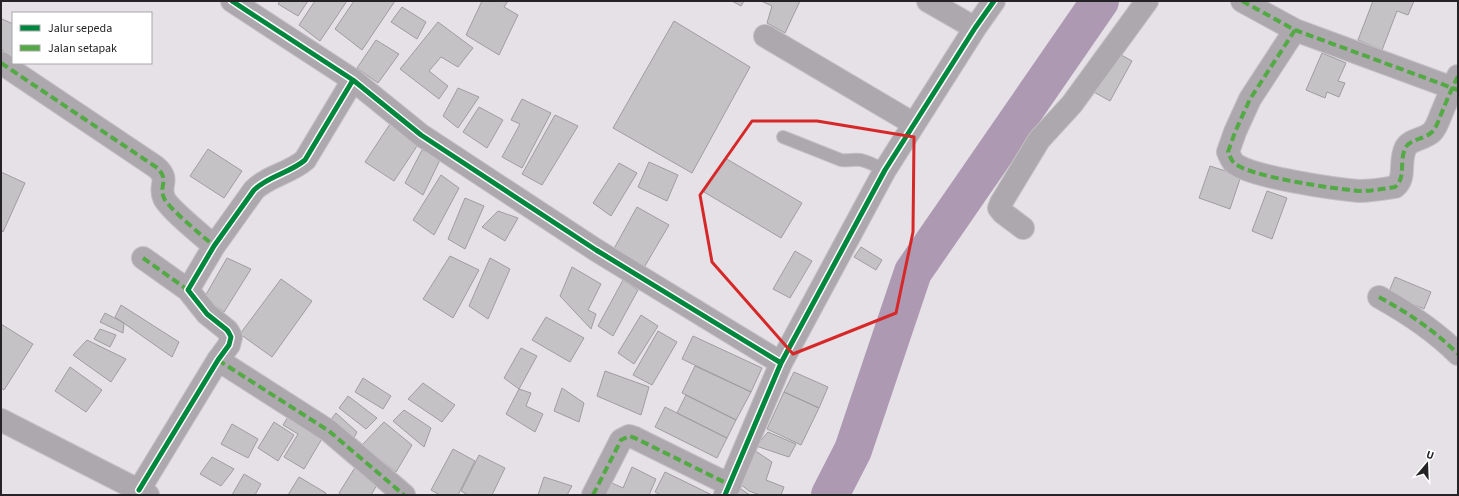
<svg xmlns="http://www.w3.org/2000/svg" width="1459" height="496" viewBox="0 0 1459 496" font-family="'Source Sans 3',sans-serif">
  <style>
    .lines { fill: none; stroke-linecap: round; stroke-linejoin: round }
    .river { stroke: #ad99b2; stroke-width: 38 }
    .building { fill: #c5c2c6; stroke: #a09da1 }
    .lane-casing { stroke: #c2c0c3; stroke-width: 14 }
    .street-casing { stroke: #c2c0c3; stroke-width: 24 }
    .lane { stroke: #aca8ad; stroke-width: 12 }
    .street { stroke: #aca8ad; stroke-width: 22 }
    .quiet { stroke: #53aa44; stroke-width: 4; stroke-dasharray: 8 4; stroke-linecap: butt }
    .cycleway-casing { stroke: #fff; stroke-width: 8 }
    .cycleway { stroke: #00873e; stroke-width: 5 }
    .marked { fill: none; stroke: #d62828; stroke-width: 3; stroke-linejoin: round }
  </style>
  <rect width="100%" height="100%" fill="#e5e1e6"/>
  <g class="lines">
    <path class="river" d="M 830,495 L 853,450 L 913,272 L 1100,1"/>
  </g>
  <path class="building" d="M 280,1 L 308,1 L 298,16 L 278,4 Z
    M 315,1 L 347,1 L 320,41 L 299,25 Z
    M 354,1 L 395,1 L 362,50 L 335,29 Z
    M 482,1 L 508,1 L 504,7 L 518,15 L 499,55 L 466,35 Z
    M 732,1 L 744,1 L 741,6 Z
    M 761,1 L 800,1 L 785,33 L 767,23 L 772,6 Z
    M 1373,1 L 1414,1 L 1408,15 L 1397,11 L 1382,50 L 1358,40 Z
    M 402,7 L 426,22 L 417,39 L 391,22 Z
    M 2,19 L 13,24 L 13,59 L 1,49 L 1,21 Z
    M 674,21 L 750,67 L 692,173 L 613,128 Z
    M 438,22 L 473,48 L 458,67 L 441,57 L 429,71 L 448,86 L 439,99 L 400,69 Z
    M 376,40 L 399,54 L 378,83 L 357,68 Z
    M 1114,51 L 1132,61 L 1110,101 L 1092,91 Z
    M 1322,53 L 1346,63 L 1338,81 L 1345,83 L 1339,97 L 1327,92 L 1325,98 L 1306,90 Z
    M 458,88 L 479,97 L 458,128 L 443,116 Z
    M 522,99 L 551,113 L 522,168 L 502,157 L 520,124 L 511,120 Z
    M 479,107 L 503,120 L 487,148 L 463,132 Z
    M 555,115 L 578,126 L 542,185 L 522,174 Z
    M 390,124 L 419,143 L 394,181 L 365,162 Z
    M 208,149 L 242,171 L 224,198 L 190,176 Z
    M 422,150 L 441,158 L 423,195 L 405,183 Z
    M 725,158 L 802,203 L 781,238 L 704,192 Z
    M 649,162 L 678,175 L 667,201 L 638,187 Z
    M 619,163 L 637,173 L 611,216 L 593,203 Z
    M 1210,166 L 1241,176 L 1230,209 L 1199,198 Z
    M 1,172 L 25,183 L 3,232 L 1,229 Z
    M 441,175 L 459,188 L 434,235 L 413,220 Z
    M 1267,191 L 1287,198 L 1272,239 L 1252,231 Z
    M 465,198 L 484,206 L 465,249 L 448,239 Z
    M 637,207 L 669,225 L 642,271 L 611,254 Z
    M 498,211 L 518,218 L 505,241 L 482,227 Z
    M 861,247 L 882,260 L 876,270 L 854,257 Z
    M 795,251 L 812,261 L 790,298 L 773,289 Z
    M 450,256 L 479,270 L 453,318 L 423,299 Z
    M 227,258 L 251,269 L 224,312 L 204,298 Z
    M 490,258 L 510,269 L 488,319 L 469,306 Z
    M 572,267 L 601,284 L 588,310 L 596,314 L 591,329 L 560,296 Z
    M 1395,277 L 1431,292 L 1424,309 L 1388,294 Z
    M 281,279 L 312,301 L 272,357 L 240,334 Z
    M 623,280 L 638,290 L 613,336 L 598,326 Z
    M 121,305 L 179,342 L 172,357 L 115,317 Z
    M 105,313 L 124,323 L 123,333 L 100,322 Z
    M 641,315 L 658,326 L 634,364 L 618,353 Z
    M 546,317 L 584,338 L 570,362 L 532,340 Z
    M 1,324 L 33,344 L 4,390 L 1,388 Z
    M 100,329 L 116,335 L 110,347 L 94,339 Z
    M 658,331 L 677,342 L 652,385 L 633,375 Z
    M 693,336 L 762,368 L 751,392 L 682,359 Z
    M 87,340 L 126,359 L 111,382 L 73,355 Z
    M 521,348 L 537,356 L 519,389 L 504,378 Z
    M 695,366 L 751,392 L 736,420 L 682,393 Z
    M 70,367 L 102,390 L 86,412 L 55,391 Z
    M 605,371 L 649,387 L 641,415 L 597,396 Z
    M 794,372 L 828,387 L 819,408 L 784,392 Z
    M 363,378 L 391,396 L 383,409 L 355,392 Z
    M 423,383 L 455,405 L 442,422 L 408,399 Z
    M 562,388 L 584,403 L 579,422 L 554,411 Z
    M 519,389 L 531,393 L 526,406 L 543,414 L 535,432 L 506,414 Z
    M 784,392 L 819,408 L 801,445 L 767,429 Z
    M 686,395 L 736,420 L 727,438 L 677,413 Z
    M 348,396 L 377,418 L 366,429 L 339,408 Z
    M 665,407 L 727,438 L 717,458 L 655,427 Z
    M 404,410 L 431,428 L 424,447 L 393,421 Z
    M 291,412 L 326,432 L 304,469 L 284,457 L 298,434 L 283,425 Z
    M 336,413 L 357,432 L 352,441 L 329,422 Z
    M 274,422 L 294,435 L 278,461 L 258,448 Z
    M 384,422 L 412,445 L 396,472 L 362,445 Z
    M 232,424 L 258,439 L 248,458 L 221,444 Z
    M 768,432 L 796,444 L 789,457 L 756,446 Z
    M 453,449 L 475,461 L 458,495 L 440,495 L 431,490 Z
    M 754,450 L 772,462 L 766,480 L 784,487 L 781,495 L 760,495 L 749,491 L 740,484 Z
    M 479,455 L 505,468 L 492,495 L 468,495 L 461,491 Z
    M 212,457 L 234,469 L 221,486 L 200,474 Z
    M 356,466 L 380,480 L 371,495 L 342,495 L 339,493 Z
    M 632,467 L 656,479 L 649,495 L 598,495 L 605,480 L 623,488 Z
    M 665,472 L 712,495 L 661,495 L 655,492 Z
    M 244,474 L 261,484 L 255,495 L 232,495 Z
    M 299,477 L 326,493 L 325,495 L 288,495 Z
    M 544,477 L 572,486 L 567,495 L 538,495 Z
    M 735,485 L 750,495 L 751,495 L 730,495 Z"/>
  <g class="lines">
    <defs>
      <path id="lane" d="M 783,137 L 841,160 C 848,161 854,159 861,160 C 869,162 877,166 885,170"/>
      <path id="street" d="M 232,1 L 353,80 L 421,135 L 596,250 L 781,363
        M 928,1 L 975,28
        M 1242,1 L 1295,30 L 1458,90
        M 1295,30 L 1250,99 L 1235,132 L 1228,152 C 1230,156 1231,160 1234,163 C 1250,177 1336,189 1359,191 C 1371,191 1383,189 1395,187 C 1407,177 1398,162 1406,147 C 1411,139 1425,139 1432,132 C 1437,127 1439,119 1442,112 C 1447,100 1452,88 1458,76
        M 765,36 L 914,124
        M 1,63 L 156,167 C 171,180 158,185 164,198 C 168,208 204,237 214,246
        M 1023,228 L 1003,213 L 999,208 L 1001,203 L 1039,140 L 1072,104 L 1147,1
        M 143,258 L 188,290
        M 1379,297 C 1408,313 1434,330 1458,354
        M 218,360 L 329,431 L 404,495
        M 1,420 L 148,495
        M 139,490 L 218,360 L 229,345 L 231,337 L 229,333 L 227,330 L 207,314 L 188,290 L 214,246 L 254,190 C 268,176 290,173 305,160 L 353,80
        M 593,495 L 621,440 L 629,436 L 635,438 L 730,485
        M 725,495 L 781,363 L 885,170 L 975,28 L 994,1"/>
    </defs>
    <use href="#lane" class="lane-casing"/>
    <use href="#street" class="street-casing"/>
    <use href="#lane" class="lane"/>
    <use href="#street" class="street"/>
    <path class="quiet" d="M 1242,1 L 1295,30 L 1458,90
      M 1295,30 L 1250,99 L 1235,132 L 1228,152 C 1230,156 1231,160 1234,163 C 1250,177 1336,189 1359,191 C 1371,191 1383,189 1395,187 C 1407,177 1398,162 1406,147 C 1411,139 1425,139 1432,132 C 1437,127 1439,119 1442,112 C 1447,100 1452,88 1458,76
      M 1,63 L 156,167 C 171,180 158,185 164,198 C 168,208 204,237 214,246
      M 143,258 L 188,290
      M 1379,297 C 1408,313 1434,330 1458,354
      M 218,360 L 329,431 L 404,495
      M 593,495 L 621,440 L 629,436 L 635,438 L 730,485"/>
    <defs>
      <path id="cycleway" d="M 232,1 L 353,80 L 421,135 L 596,250 L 781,363
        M 139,490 L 218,360 L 229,345 L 231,337 L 229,333 L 227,330 L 207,314 L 188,290 L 214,246 L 254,190 C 268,176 290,173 305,160 L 353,80
        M 725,495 L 781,363 L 885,170 L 975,28 L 994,1"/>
    </defs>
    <use href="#cycleway" class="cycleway-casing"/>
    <use href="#cycleway" class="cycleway"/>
  </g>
  <path class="marked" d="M 752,121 L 817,121 L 914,137 L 913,232 L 896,313 L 793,354 L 712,262 L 700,195 Z"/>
  <rect width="1459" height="496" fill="none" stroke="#262327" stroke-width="4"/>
  <rect x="12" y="12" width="140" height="52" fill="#ffffff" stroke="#a8a7a9"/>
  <rect x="20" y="25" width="20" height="6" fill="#00873e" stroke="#a8a7a9"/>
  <text x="48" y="32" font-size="12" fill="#262327">Jalur sepeda</text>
  <rect x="20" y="45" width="20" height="6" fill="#53aa44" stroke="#a8a7a9"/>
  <text x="48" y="52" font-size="12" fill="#262327">Jalan setapak</text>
  <g transform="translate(1427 464) rotate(19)" stroke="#ffffff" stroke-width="3" paint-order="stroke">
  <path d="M0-3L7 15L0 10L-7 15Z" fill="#262327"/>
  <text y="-6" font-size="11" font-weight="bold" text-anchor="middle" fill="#262327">U</text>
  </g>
</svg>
